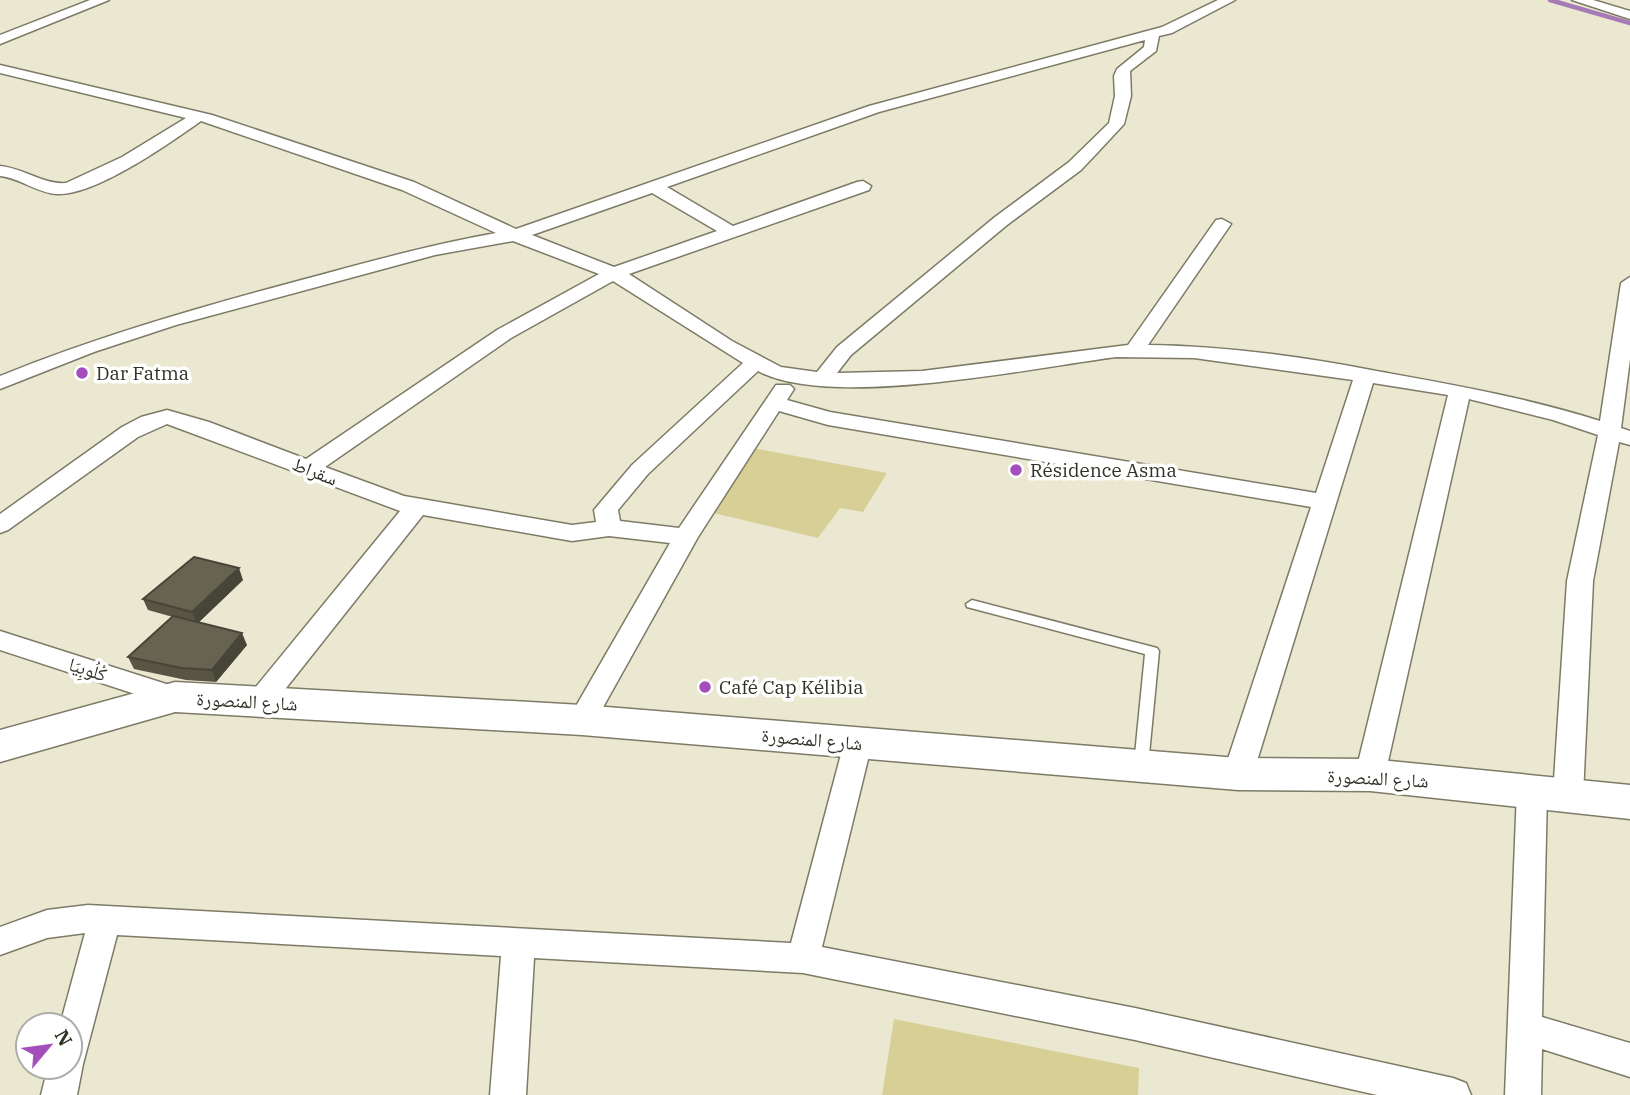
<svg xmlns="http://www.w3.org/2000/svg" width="1630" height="1095" viewBox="0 0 1630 1095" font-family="'IBM Plex Serif','Noto Naskh Arabic',serif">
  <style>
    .green { fill: #d7cf96 }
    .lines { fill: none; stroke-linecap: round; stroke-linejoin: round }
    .stream { stroke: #a67ab4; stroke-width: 4.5 }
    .lane-casing { stroke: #7d7a66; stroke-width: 3 }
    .street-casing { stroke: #7d7a66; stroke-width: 3 }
    .secondary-casing { stroke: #7d7a66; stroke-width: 3 }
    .lane { fill: #fff; fill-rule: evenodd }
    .street { fill: #fff; fill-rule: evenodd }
    .secondary { fill: #fff; fill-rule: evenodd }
    .wall { fill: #585545 }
    .shaded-wall { fill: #474538 }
    .building { fill: #666350; stroke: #474538; stroke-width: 2 }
    .poi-dot { fill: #a44ebc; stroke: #fff; stroke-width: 2.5 }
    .labels { text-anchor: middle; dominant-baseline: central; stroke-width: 7; stroke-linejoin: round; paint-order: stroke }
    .poi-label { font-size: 19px; fill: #323128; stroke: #fff; text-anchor: start }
    .street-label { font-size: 19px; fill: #323128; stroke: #fff }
  </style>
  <rect width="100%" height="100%" fill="#ebe8d2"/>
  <path class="green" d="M 742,446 L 887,473 L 863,512 L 840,508 L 818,538 L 705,511 Z
    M 894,1019 L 1139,1068 L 1138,1095 L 882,1095 Z"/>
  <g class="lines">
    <path class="stream" d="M 1550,0 L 1630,23"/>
    <defs>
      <path id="lane" d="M 972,600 L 1157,648 L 1159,651 L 1148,765 L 1146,769 L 1141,771 L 1136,769 L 1134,765 L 1145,654 L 967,607 L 966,604 Z"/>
      <path id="street" d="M 90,0 L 109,0 L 0,44 L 0,35 Z
        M 1218,0 L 1235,0 L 1172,33 L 1159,36 L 1156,51 L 1130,71 L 1131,96 L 1124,124 L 1098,152 L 1081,170 L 1007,225 L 851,355 L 837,373 L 922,371 L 1128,345 L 1216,220 L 1222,219 L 1231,224 L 1148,345 C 1222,346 1298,356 1371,370 C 1448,384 1525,397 1600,421 L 1621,283 L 1630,277 L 1630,359 L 1621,428 L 1630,431 L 1630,445 L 1619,442 L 1593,581 L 1583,795 L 1578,803 L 1568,807 L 1558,803 L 1553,795 L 1567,581 L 1598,435 L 1553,420 L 1469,399 L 1385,775 L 1380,783 L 1370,786 L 1360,783 L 1355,775 L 1448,395 L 1373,383 L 1253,774 L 1248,782 L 1238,785 L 1228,782 L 1223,774 L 1311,507 L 828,425 L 779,411 L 698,537 L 592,727 L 582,731 L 572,727 L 568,720 L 670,543 L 609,536 L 572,541 L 423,515 L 271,707 L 261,710 L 251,707 L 247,700 L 251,693 L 400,511 L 167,424 L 138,437 L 8,530 L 0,533 L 0,514 L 122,427 L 141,417 L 167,410 L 209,422 L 306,459 L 497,330 L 599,274 L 513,241 L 435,255 L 176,325 L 94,352 L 0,389 L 0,376 C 97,337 193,309 294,282 C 361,264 428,245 496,233 L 402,190 L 201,121 C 170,143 95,196 57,194 C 37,193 20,178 0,176 L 0,166 C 23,168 44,185 66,183 L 122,157 L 186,118 L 0,73 L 0,65 L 212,115 L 414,182 L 516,229 L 869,106 L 1162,27 ZM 1145,40 L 1144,47 L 1117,69 L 1114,76 L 1115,96 L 1109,123 L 1069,162 L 995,217 L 837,347 L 817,372 L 781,367 L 732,341 L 629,274 L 869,190 L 871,186 L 863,181 L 857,182 L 733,226 L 667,187 L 879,112 ZM 652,193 L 717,231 L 614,267 L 532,235 ZM 613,281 L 743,363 L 632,465 L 594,510 L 596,522 L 572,525 L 404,496 L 325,467 L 511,338 ZM 1116,357 L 1194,358 L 1353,380 L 1316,493 L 830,412 L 787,400 L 794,389 L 790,385 L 776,385 L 679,528 L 620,521 L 618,510 L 648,474 L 758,371 C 831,410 1032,368 1116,357 Z
        M 1572,0 L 1593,0 L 1630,11 L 1630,19 Z
        M 0,631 L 185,690 L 189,697 L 185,704 L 175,707 L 0,650 Z
        M 858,732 L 868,735 L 872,743 L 822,947 L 1135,1008 L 1453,1078 L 1466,1083 L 1471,1095 L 1377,1095 L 1135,1040 L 803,973 L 534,958 L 526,1095 L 490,1095 L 501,956 L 117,935 L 83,1064 L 77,1095 L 41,1095 L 48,1067 L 70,1067 L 70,1025 L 60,1025 L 85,933 L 47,938 L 0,955 L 0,927 L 47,910 L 88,905 L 791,943 L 844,743 L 848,735 Z
        M 1532,779 L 1542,783 L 1547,791 L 1542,1017 L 1630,1043 L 1630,1077 L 1542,1049 L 1541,1095 L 1505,1095 L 1517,791 L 1522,783 Z"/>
      <path id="secondary" d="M 175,682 L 582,705 L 1238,758 L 1370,759 L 1630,785 L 1630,819 L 1370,791 L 1238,790 L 582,735 L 175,712 L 0,762 L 0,730 Z"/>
    </defs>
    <use href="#lane" class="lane-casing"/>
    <use href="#street" class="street-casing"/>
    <use href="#secondary" class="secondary-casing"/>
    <use href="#lane" class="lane"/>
    <use href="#street" class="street"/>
    <use href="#secondary" class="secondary"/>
  </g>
  <path class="wall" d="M 243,580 L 198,623 L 247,645 L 216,682 L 186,680 L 134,669 L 128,657 L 173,617 L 148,610 L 143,599 Z"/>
  <path class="shaded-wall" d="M 239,568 L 243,580 L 197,624 L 192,612 Z
    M 242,633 L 247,645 L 216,682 L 212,670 Z"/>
  <path class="building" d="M 194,557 L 239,568 L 192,612 L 143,599 Z
    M 173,616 L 242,633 L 212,670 L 181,668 L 128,657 Z"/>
  <g class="poi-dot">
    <circle cx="82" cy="373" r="7"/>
    <circle cx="1016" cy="470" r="7"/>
    <circle cx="705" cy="687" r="7"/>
  </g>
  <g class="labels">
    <g class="poi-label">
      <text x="96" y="373">Dar Fatma</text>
      <text x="1030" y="470">Résidence Asma</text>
      <text x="719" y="687">Café Cap Kélibia</text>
    </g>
    <g class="street-label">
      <text transform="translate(315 471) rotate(21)">سقراط</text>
      <text transform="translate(88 669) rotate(18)">كْلُوبِيَا</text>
      <text transform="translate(247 701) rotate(3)">شارع المنصورة</text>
      <text transform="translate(812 739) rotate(5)">شارع المنصورة</text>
      <text transform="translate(1378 778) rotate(3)">شارع المنصورة</text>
    </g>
  </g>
  <g transform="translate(49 1046) rotate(61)"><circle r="33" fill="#ffffff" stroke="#adada9" stroke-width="2"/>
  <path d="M0-5L12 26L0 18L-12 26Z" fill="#a44ebc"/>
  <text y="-10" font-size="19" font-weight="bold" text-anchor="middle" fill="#323128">N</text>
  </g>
</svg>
